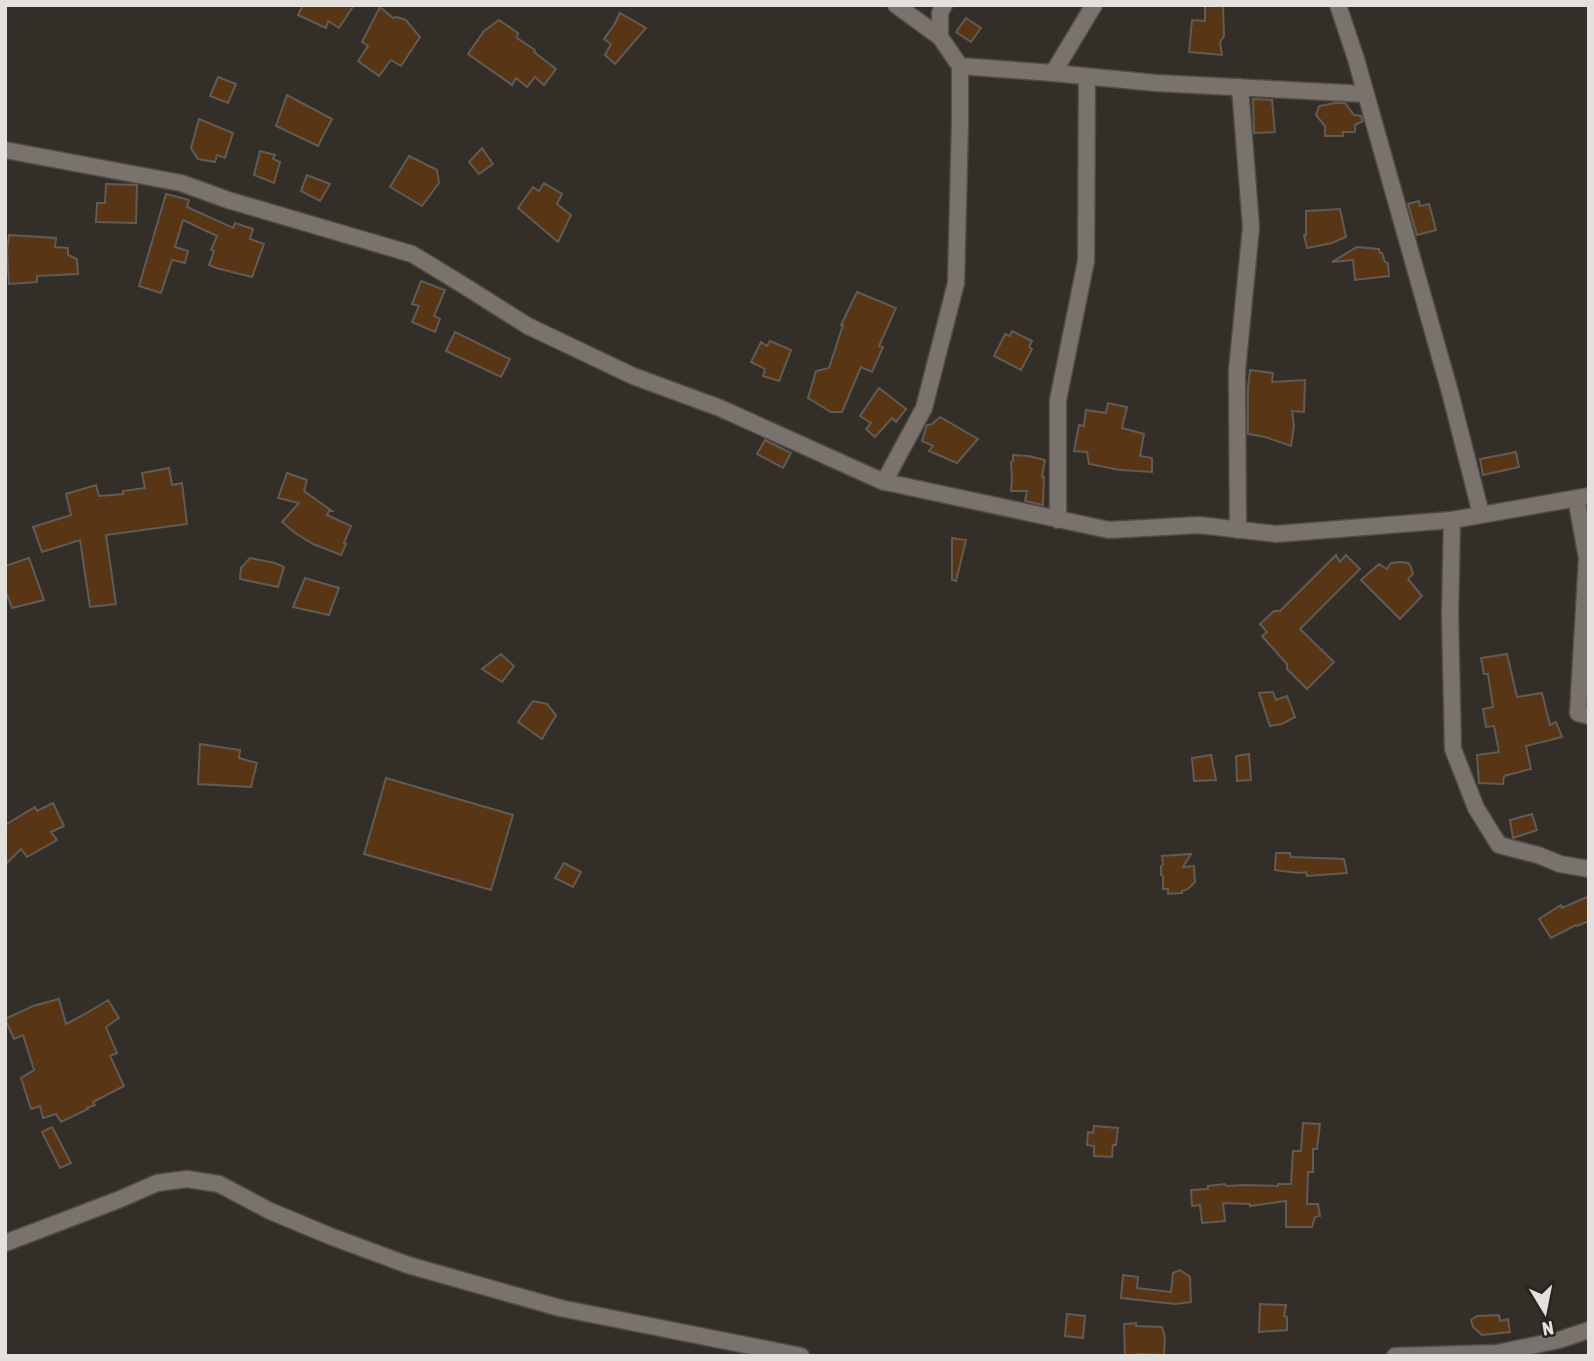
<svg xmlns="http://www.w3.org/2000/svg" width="1594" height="1361" viewBox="0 0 1594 1361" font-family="'Asap Condensed',sans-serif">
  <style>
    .building { fill: #583615; stroke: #625b55; stroke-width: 2 }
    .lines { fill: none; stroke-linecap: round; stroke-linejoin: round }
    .street-casing { stroke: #504b46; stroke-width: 19 }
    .street { stroke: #7a726c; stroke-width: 16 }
  </style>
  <rect width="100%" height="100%" fill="#342e28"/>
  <path class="building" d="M 303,5 L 354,5 L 339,28 L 328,21 L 326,28 L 298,15 Z
    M 1205,5 L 1223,5 L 1224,36 L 1220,42 L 1222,55 L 1189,52 L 1192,20 L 1205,21 Z
    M 380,7 L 393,18 L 397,17 L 406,20 L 420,37 L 401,66 L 391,60 L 379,76 L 358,61 L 368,46 L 362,42 Z
    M 620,13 L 646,28 L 615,64 L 605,55 L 611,44 L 604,39 L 614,25 Z
    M 966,18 L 981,28 L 971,42 L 956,32 Z
    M 499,20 L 518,33 L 517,38 L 535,50 L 534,52 L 556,69 L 544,85 L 535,77 L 527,87 L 516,78 L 512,85 L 468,54 L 484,31 Z
    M 218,77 L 236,84 L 228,103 L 210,96 Z
    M 287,95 L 332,119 L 318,146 L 276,126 Z
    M 1253,99 L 1272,100 L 1275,132 L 1254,133 Z
    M 1335,103 L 1345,103 L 1354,115 L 1361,116 L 1363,121 L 1355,125 L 1355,132 L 1343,132 L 1343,136 L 1325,136 L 1325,126 L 1316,115 L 1319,106 Z
    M 199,119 L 233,133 L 225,158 L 217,155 L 215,162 L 198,159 L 191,148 Z
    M 482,148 L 493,164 L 479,174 L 469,162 Z
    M 260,151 L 275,155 L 273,159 L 280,162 L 274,183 L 254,175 Z
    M 409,156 L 437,170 L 439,183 L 422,206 L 390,187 Z
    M 307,175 L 330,184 L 320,201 L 301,191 Z
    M 544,183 L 562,194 L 557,204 L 571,215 L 558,242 L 518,208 L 533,187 L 539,191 Z
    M 106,184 L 137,185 L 136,223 L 96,222 L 97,203 L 105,203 Z
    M 166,194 L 189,200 L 187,207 L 233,228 L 235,223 L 253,229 L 250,239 L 264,244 L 252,277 L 216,268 L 209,265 L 214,251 L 211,250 L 217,236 L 183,220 L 175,247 L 188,251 L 185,263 L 172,260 L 161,293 L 139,286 Z
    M 1419,201 L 1420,206 L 1429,204 L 1436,230 L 1417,235 L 1408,204 Z
    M 1340,209 L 1346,237 L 1332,243 L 1307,248 L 1304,235 L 1306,235 L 1306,211 Z
    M 9,235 L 56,238 L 55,247 L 68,248 L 68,255 L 77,259 L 78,274 L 37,276 L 37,282 L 9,284 L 7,252 Z
    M 1357,247 L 1379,249 L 1380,253 L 1382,253 L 1385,262 L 1388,263 L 1389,276 L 1355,280 L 1353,260 L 1332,262 Z
    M 421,281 L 445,290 L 434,316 L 440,319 L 435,332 L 412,322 L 419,306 L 412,304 Z
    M 857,292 L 896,308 L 879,346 L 883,347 L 872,372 L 861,367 L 842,412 L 831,412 L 808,398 L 816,371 L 829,368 L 843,325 L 841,325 Z
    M 1012,331 L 1032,341 L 1029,347 L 1032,349 L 1021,370 L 994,356 L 1005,334 L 1010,336 Z
    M 455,332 L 510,359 L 501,377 L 446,351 Z
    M 770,341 L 791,350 L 779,381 L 763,376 L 765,369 L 751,362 L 761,342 L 767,346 Z
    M 1250,370 L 1273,373 L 1272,382 L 1305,380 L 1304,412 L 1292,411 L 1294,426 L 1291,446 L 1265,437 L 1248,434 L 1248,388 Z
    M 879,388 L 906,409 L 896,422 L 892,418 L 875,437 L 866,429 L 871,423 L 860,416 Z
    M 1108,403 L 1127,407 L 1122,428 L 1144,434 L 1140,456 L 1152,458 L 1152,472 L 1120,470 L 1089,464 L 1087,452 L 1074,451 L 1079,425 L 1084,426 L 1086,410 L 1106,413 Z
    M 940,417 L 978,439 L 957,463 L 929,451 L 933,446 L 922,441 L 927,425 L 932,424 Z
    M 765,440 L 791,453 L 783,468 L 757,454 Z
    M 1516,452 L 1519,467 L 1483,475 L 1480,459 Z
    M 1013,455 L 1028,456 L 1045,460 L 1042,477 L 1044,477 L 1043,505 L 1025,501 L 1027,491 L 1011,491 L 1012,479 L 1011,462 L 1013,461 Z
    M 169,468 L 172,485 L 182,483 L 187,524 L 106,535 L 116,604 L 90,607 L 80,540 L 42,552 L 33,527 L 71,515 L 66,494 L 96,485 L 99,496 L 123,494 L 123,491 L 145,488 L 142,473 Z
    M 287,473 L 307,480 L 304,491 L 332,511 L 329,511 L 327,515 L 351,526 L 344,543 L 346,544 L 341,555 L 313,544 L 295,533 L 282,522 L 299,503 L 278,498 Z
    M 952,538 L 966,540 L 956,581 L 952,580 Z
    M 1336,555 L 1340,562 L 1346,555 L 1360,569 L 1300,629 L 1334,662 L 1307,689 L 1287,669 L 1287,664 L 1262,636 L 1267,632 L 1260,624 L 1274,611 L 1280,611 Z
    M 29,558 L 44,600 L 12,608 L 5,589 L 5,566 Z
    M 250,558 L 275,563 L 284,567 L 278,587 L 240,579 L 241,568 Z
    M 1401,562 L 1408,563 L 1411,567 L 1413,574 L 1408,579 L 1422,596 L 1400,619 L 1361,580 L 1379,564 L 1387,569 L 1391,563 Z
    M 305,578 L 339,588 L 329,615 L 293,607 Z
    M 501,654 L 514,666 L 502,682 L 482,669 Z
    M 1507,654 L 1517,697 L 1542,693 L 1550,725 L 1556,722 L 1562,737 L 1526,746 L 1531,769 L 1504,776 L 1503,784 L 1479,783 L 1477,755 L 1499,752 L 1494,726 L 1486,727 L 1483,709 L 1493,707 L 1488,674 L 1484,674 L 1481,658 Z
    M 1273,692 L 1276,700 L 1287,696 L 1295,717 L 1282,724 L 1270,726 L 1259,693 Z
    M 533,701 L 547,704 L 556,715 L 542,739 L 518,722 Z
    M 200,744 L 240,750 L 239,758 L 257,763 L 251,787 L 198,784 Z
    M 1249,754 L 1251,780 L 1237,781 L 1236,756 Z
    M 1211,755 L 1216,780 L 1194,781 L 1192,758 Z
    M 386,778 L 513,815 L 491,890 L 364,854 Z
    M 53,803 L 64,826 L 51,832 L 57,840 L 27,857 L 21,849 L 5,865 L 5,825 L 35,807 L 37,811 Z
    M 1532,814 L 1537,830 L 1513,838 L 1510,820 Z
    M 1276,853 L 1290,853 L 1291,857 L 1344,859 L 1347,873 L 1307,876 L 1306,872 L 1299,873 L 1275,870 Z
    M 1191,854 L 1183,867 L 1194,866 L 1195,882 L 1188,889 L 1182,891 L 1182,893 L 1168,894 L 1168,889 L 1163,889 L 1163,876 L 1161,875 L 1161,866 L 1163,865 L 1162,856 Z
    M 564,863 L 581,872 L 573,887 L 555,878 Z
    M 1589,896 L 1589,921 L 1577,926 L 1576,925 L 1551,938 L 1539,919 L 1561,905 L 1562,908 Z
    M 59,999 L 66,1024 L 85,1014 L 108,1000 L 119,1018 L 106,1027 L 117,1053 L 110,1056 L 124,1086 L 93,1102 L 95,1105 L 87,1108 L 88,1109 L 61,1122 L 56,1114 L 43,1118 L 40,1106 L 31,1109 L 21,1078 L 34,1070 L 23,1035 L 14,1039 L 5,1019 L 33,1006 Z
    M 1303,1123 L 1320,1124 L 1317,1149 L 1313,1149 L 1313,1172 L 1308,1172 L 1307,1204 L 1318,1204 L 1320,1216 L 1315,1217 L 1312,1227 L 1286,1227 L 1286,1201 L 1250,1206 L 1250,1204 L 1223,1203 L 1225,1221 L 1202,1223 L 1200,1205 L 1192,1206 L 1191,1190 L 1208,1189 L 1208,1186 L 1225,1184 L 1226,1186 L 1245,1185 L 1278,1186 L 1278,1184 L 1291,1184 L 1293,1151 L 1301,1151 Z
    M 1094,1126 L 1118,1128 L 1116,1145 L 1113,1145 L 1112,1157 L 1094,1156 L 1094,1146 L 1087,1145 L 1088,1132 L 1093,1133 Z
    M 52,1127 L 71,1163 L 60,1168 L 42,1132 Z
    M 1180,1270 L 1190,1277 L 1191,1302 L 1175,1304 L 1121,1298 L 1123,1275 L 1138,1277 L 1137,1288 L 1171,1292 L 1173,1273 Z
    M 1260,1304 L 1286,1305 L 1284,1316 L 1287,1317 L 1287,1330 L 1259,1332 Z
    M 1067,1314 L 1085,1316 L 1083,1338 L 1065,1336 Z
    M 1499,1315 L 1500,1321 L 1508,1319 L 1510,1332 L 1482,1335 L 1473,1327 L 1471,1320 L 1477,1316 Z
    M 1136,1323 L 1136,1326 L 1162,1327 L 1165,1337 L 1164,1355 L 1137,1354 L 1137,1356 L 1125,1356 L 1124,1324 Z"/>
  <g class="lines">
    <defs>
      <path id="street" d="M 896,5 L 940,37
        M 1338,5 L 1356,59 L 1450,392 L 1481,514
        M 960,66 L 1053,73 L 1156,83 L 1365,94
        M 1053,73 L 1094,5
        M 5,150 L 181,183 L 228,200 L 412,254 L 463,285 L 528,326 L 633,376 L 720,408 L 884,482 L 895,484 L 1109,530 L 1199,525 L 1276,534 L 1452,520 L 1589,496
        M 884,482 L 924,408 L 956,283 L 960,122 L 960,66 L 940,37 L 940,13 L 944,5
        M 1576,498 L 1587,558 L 1578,713 L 1589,716
        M 1058,520 L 1058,400 L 1086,261 L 1087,77
        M 1452,520 L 1450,615 L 1453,749 L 1476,808 L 1499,845 L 1538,855 L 1560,864 L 1589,869
        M 1238,530 L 1237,371 L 1251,227 L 1240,87
        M 5,1243 L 118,1200 L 157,1183 L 187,1179 L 219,1184 L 270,1211 L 330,1236 L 408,1265 L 560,1308 L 801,1356
        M 1395,1356 L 1497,1353 L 1559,1340 L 1589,1330"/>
    </defs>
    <use href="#street" class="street-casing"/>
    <use href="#street" class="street"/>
  </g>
  <rect width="1594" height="1361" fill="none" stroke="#e4e0dd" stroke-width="14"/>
  <g transform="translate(1545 1312) rotate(170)" stroke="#2a241f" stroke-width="5" paint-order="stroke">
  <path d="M0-5L12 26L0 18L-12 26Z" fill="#e4e0dd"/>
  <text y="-10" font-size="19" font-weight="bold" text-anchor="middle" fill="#e4e0dd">N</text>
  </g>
</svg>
